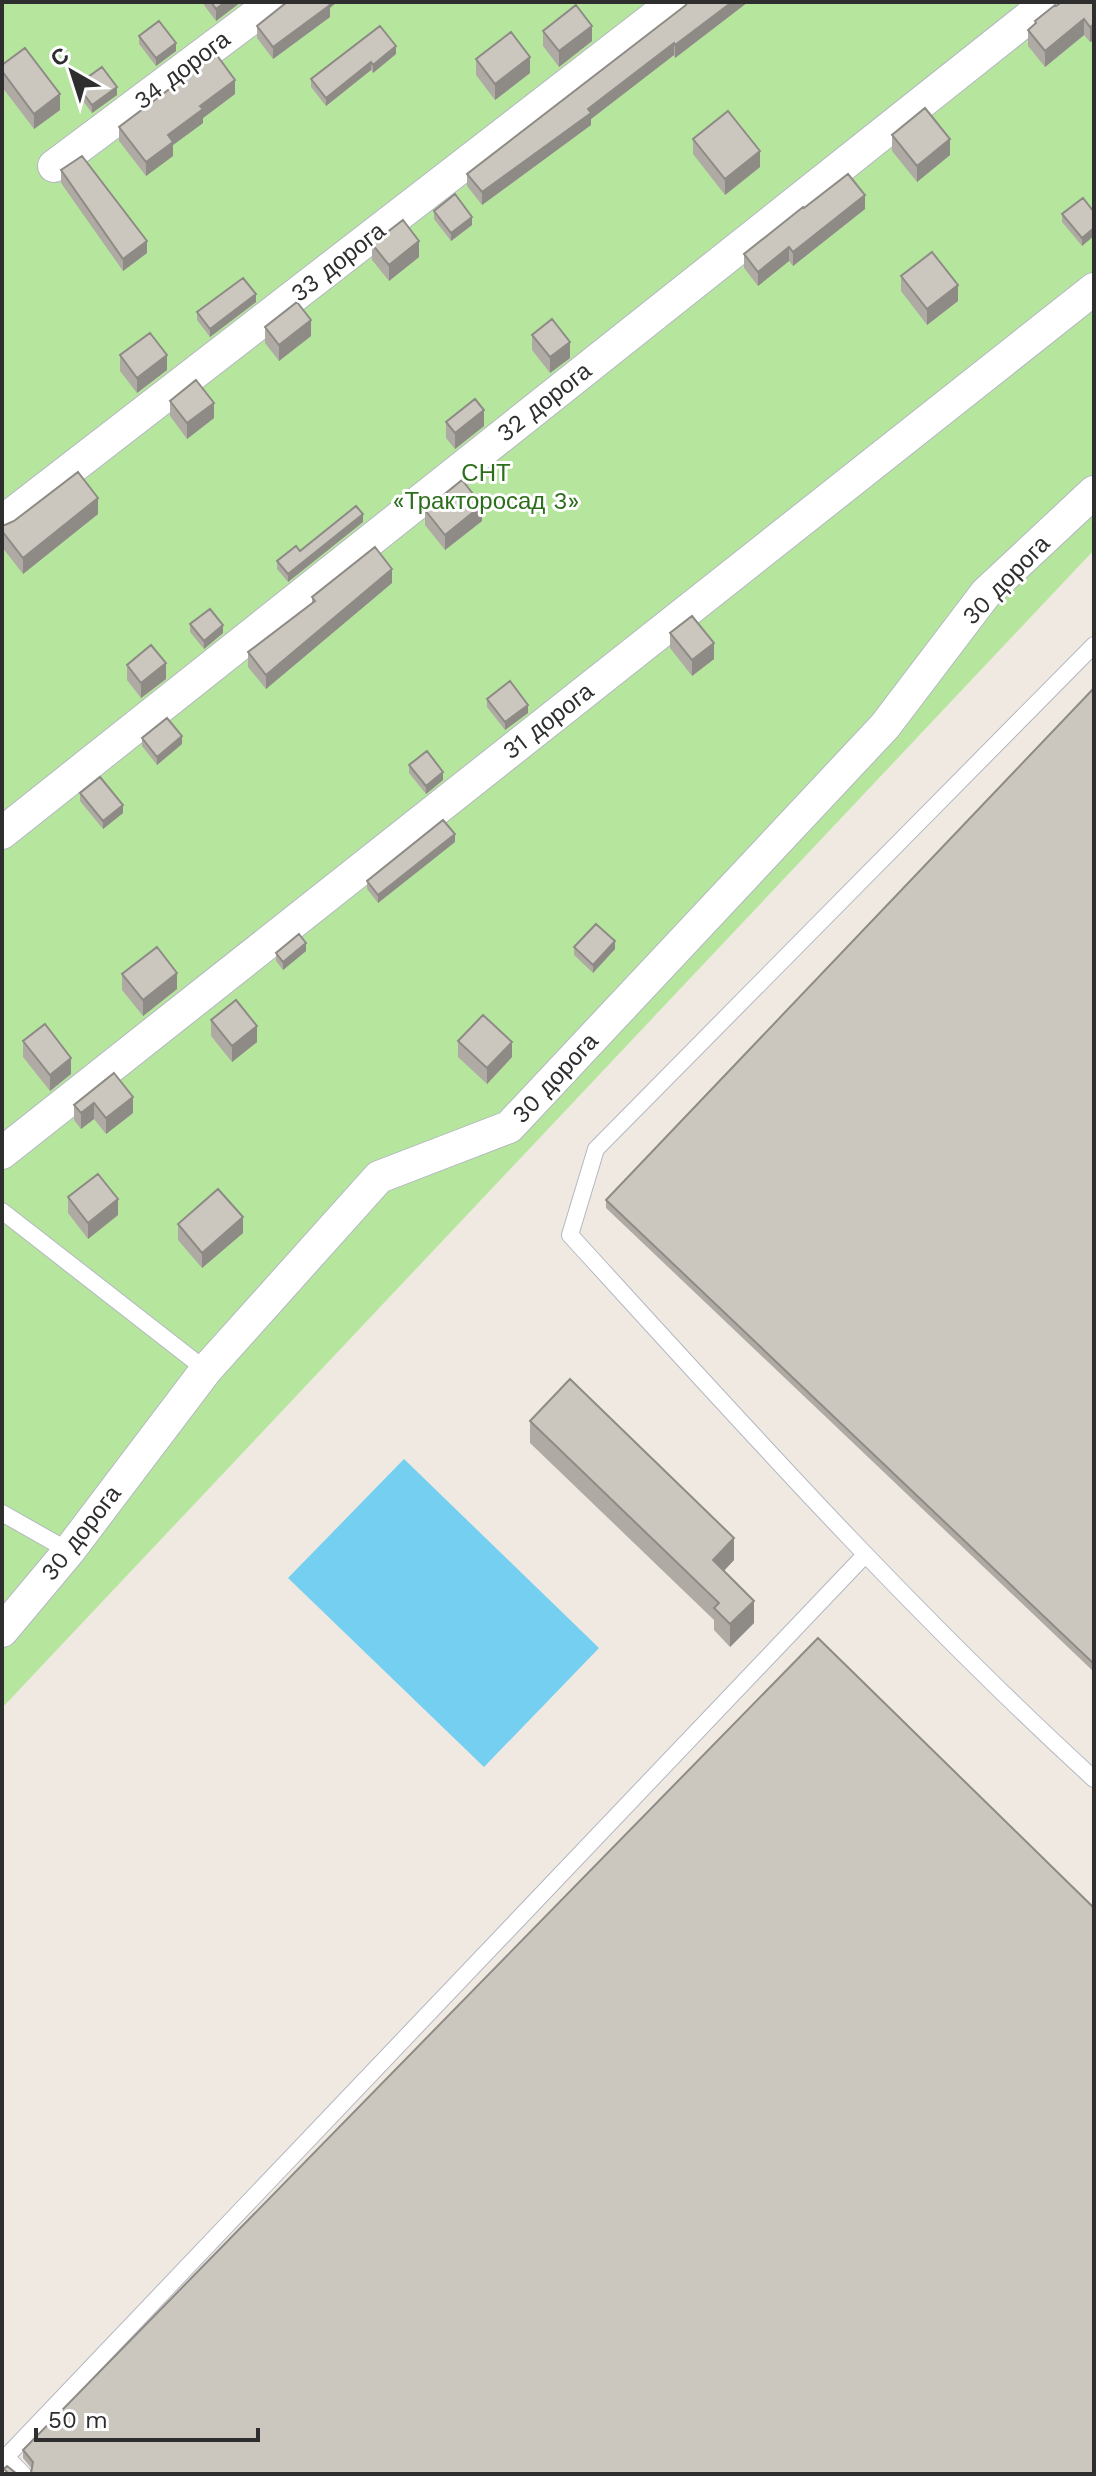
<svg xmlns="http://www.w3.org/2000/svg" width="1096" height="2476" viewBox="0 0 1096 2476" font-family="'Work Sans',sans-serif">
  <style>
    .green { fill: #b6e59e }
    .water { fill: #75cff0 }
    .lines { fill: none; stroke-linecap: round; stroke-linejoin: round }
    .service-casing { stroke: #b4b7c1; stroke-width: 18 }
    .minor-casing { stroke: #b4b7c1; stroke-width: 34 }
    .service { stroke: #fff; stroke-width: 16 }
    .minor { stroke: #fff; stroke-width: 32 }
    .wall { fill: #afaba4 }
    .shaded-wall { fill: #8e8b86 }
    .building { fill: #cbc7bf; stroke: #8e8b86; stroke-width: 2 }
    .labels { text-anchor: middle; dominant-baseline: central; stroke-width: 6; stroke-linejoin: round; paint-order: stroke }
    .street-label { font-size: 24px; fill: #2e2e2e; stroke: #fff }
    .park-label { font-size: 24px; fill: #2c6e1b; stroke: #fff }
  </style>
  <rect width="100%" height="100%" fill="#efe9e1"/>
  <path class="green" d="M 2,2 L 1094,2 L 1094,550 L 2,1708 Z"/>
  <path class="water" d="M 404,1459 L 599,1648 L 484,1767 L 288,1578 Z"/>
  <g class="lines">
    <defs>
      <path id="service" d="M 1094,645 L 596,1149 L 570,1235 C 740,1421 908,1609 1094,1779
        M 2,1211 L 206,1370
        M 2,1513 L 69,1551
        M 23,2474 L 6,2457 L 864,1556"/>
      <path id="minor" d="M 54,166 L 273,2
        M 2,522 L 674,2
        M 2,833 L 1048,2
        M 2,1153 L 1094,289
        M 2,1631 L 69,1551 L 206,1370 L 379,1177 L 509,1127 L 885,726 L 986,593 L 1094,492"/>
    </defs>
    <use href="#service" class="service-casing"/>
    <use href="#minor" class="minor-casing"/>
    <use href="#service" class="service"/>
    <use href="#minor" class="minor"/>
  </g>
  <path class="wall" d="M 204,2 L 241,2 L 216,21 L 204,5 Z
    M 687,2 L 748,2 L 675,58 L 674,55 L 591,119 L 591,125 L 482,205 L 467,186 L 467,174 L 686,5 Z
    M 1094,2 L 1094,40 L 1090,42 L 1084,35 L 1045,67 L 1028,46 L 1028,30 L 1035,24 L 1035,21 L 1056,6 Z
    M 284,5 L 330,8 L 330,17 L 273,59 L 257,38 L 257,26 Z
    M 543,31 L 592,41 L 559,67 L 543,46 Z
    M 139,36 L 176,51 L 156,66 L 139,44 Z
    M 396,54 L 373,73 L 371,70 L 326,106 L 311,87 L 311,79 Z
    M 476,59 L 530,73 L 495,100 L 476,75 Z
    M 2,65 L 60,110 L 34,129 L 2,87 Z
    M 77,85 L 117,95 L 92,113 L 77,93 Z
    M 235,94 L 203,118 L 203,123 L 173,145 L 173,156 L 146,176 L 119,141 L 119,127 Z
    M 892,135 L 950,155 L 917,182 L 892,151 Z
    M 693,139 L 760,167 L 725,195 L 693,154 Z
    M 61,170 L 147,253 L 123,271 L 61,183 Z
    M 1083,198 L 1082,246 L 1062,222 L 1062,214 Z
    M 804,208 L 865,209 L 793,266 L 789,261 L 758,286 L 744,268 L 744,254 Z
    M 434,211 L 472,225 L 451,241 L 434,219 Z
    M 372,244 L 419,257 L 389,281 L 372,260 Z
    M 901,276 L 958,301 L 927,325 L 901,291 Z
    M 256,302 L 210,337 L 197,320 L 197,312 Z
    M 265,327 L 311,336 L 279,361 L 265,343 Z
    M 532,335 L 570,358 L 550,373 L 532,350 Z
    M 120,355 L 167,370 L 137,393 L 120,371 Z
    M 170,401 L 214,418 L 187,439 L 170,416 Z
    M 446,422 L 484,426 L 455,449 L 446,438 Z
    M 425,510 L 482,521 L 445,550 L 425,525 Z
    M 98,514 L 23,574 L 2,547 L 2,525 Z
    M 363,522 L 288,582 L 277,569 L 277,561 L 300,551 Z
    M 392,583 L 266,689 L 248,667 L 248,652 L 312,604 L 312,597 Z
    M 190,624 L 223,633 L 204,649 L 190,632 Z
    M 670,633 L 714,659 L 692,676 L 670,648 Z
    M 127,665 L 166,679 L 141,698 L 127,680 Z
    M 1094,688 L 1094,1672 L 606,1208 L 606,1200 Z
    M 487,699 L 528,713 L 505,730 L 487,707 Z
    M 142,738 L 182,744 L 157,765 L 142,746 Z
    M 409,765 L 443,780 L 426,794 L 409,773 Z
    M 80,793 L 123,813 L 103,829 L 80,801 Z
    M 455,842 L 378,903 L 367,889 L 367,881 Z
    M 574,947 L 615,949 L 593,973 L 574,955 Z
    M 306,951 L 283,970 L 276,961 L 276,953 Z
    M 122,974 L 177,989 L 143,1016 L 122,990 Z
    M 211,1020 L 257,1042 L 232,1062 L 211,1036 Z
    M 23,1041 L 71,1074 L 50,1091 L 23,1057 Z
    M 458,1041 L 512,1057 L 487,1084 L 458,1057 Z
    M 114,1073 L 133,1113 L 106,1134 L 94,1119 L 81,1129 L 74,1120 L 74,1105 Z
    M 68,1197 L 118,1215 L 88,1239 L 68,1213 Z
    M 178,1224 L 243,1233 L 202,1268 L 178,1240 Z
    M 530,1421 L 734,1560 L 724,1571 L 754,1623 L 730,1647 L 714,1630 L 714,1620 L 530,1443 Z
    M 818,1638 L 31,2473 L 32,2469 L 23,2458 L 23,2450 Z"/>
  <path class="shaded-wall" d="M 225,2 L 241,2 L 216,21 L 216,9 Z
    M 325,2 L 337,2 L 330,8 L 330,17 L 273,59 L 273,47 Z
    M 732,2 L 748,2 L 675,58 L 675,45 Z
    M 1084,19 L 1084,35 L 1045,67 L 1045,51 Z
    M 1094,24 L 1094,40 L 1090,42 L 1090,27 Z
    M 592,26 L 592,41 L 559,67 L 559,51 Z
    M 176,43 L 176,51 L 156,66 L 156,58 Z
    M 674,43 L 674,55 L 591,119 L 591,125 L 482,205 L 482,192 Z
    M 396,46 L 396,54 L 373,73 L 373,65 Z
    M 530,57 L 530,73 L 495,100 L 495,84 Z
    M 371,62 L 371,70 L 326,106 L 326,98 Z
    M 235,80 L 235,94 L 203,118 L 203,123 L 173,145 L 173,156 L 146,176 L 146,162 L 168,135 L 200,106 Z
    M 117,87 L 117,95 L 92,113 L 92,105 Z
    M 60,94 L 60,110 L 34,129 L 34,114 Z
    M 950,139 L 950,155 L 917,182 L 917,166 Z
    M 760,151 L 760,167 L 725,195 L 725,179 Z
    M 865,195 L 865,209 L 793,266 L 793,252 Z
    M 472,217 L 472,225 L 451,241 L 451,233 Z
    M 1094,228 L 1094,236 L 1082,246 L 1082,238 Z
    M 147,241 L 147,253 L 123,271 L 123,259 Z
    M 419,241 L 419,257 L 389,281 L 389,265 Z
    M 789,247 L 789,261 L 758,286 L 758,272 Z
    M 958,285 L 958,301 L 927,325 L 927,309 Z
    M 256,294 L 256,302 L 210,337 L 210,329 Z
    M 311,320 L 311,336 L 279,361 L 279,345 Z
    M 570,342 L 570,358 L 550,373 L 550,357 Z
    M 167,355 L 167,370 L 137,393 L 137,378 Z
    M 214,403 L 214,418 L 187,439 L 187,423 Z
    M 484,410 L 484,426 L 455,449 L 455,433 Z
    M 3,474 L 3,497 L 2,498 L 2,475 Z
    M 98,498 L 98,514 L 23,574 L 23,558 Z
    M 482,505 L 482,521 L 445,550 L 445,535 Z
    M 363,514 L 363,522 L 288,582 L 288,574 Z
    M 392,569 L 392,583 L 266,689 L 266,675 Z
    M 223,625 L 223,633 L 204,649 L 204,641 Z
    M 714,643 L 714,659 L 692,676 L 692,660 Z
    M 166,663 L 166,679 L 141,698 L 141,683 Z
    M 528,705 L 528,713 L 505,730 L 505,722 Z
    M 182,736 L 182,744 L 157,765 L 157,757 Z
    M 443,772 L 443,780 L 426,794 L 426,786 Z
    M 123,805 L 123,813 L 103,829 L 103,821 Z
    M 455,834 L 455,842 L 378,903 L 378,895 Z
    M 615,941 L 615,949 L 593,973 L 593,965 Z
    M 306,943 L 306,951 L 283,970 L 283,962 Z
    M 177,973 L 177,989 L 143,1016 L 143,1000 Z
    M 257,1026 L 257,1042 L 232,1062 L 232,1046 Z
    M 512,1042 L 512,1057 L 487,1084 L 487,1068 Z
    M 71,1058 L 71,1074 L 50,1091 L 50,1075 Z
    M 133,1097 L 133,1113 L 106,1134 L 106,1118 Z
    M 94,1103 L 94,1119 L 81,1129 L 81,1113 Z
    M 118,1199 L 118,1215 L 88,1239 L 88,1223 Z
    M 243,1217 L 243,1233 L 202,1268 L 202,1253 Z
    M 734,1538 L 734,1560 L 713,1582 L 713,1560 Z
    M 754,1601 L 754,1623 L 730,1647 L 730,1624 Z"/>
  <path class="building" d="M 211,2 L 225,2 L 216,9 Z
    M 287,2 L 328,2 L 330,5 L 273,47 L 257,26 Z
    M 687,2 L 732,2 L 675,45 L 674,43 L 588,109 L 591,113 L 482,192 L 467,174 L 686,5 Z
    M 1062,2 L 1094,2 L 1094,24 L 1090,27 L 1084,19 L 1045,51 L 1028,30 L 1036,23 L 1035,21 L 1055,5 L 1056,6 Z
    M 576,5 L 592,26 L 559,51 L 543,31 Z
    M 159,21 L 176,43 L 156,58 L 139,36 Z
    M 380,26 L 396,46 L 373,65 L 371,62 L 326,98 L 311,79 Z
    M 511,32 L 530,57 L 495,84 L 476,59 Z
    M 25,48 L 60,94 L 34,114 L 2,71 L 2,65 Z
    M 216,54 L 235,80 L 200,106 L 203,109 L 168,135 L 173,142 L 146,162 L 119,127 Z
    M 102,67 L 117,87 L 92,105 L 77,85 Z
    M 925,108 L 950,139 L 917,166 L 892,135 Z
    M 728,111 L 760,151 L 725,179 L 693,139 Z
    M 82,156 L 147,241 L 123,259 L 61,170 Z
    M 848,174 L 865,195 L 793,252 L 789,247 L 758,272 L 744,254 L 803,207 L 804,208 Z
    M 455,194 L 472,217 L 451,233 L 434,211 Z
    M 1083,198 L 1094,212 L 1094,228 L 1082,238 L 1062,214 Z
    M 403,220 L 419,241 L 389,265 L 372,244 Z
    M 932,252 L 958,285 L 927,309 L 901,276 Z
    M 243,278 L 256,294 L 210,329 L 197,312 Z
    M 297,302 L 311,320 L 279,345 L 265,327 Z
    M 552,319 L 570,342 L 550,357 L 532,335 Z
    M 150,333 L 167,355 L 137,378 L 120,355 Z
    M 196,380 L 214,403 L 187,423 L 170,401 Z
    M 475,399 L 484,410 L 455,433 L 446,422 Z
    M 78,472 L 98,498 L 23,558 L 2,531 L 2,525 L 5,525 L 14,521 Z
    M 462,480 L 482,505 L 445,535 L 425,510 Z
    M 356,506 L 363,514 L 288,574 L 277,561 L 296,546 L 300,551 Z
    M 375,547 L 392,569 L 266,675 L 248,652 L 315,601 L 312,597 Z
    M 210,609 L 223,625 L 204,641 L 190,624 Z
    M 692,616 L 714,643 L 692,660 L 670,633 Z
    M 151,645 L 166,663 L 141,683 L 127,665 Z
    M 510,681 L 528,705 L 505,722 L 487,699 Z
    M 1094,688 L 1094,1664 L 606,1200 Z
    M 167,718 L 182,736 L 157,757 L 142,738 Z
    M 427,751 L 443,772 L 426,786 L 409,765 Z
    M 100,777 L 123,805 L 103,821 L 80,793 Z
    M 443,820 L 455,834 L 378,895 L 367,881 Z
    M 596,924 L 615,941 L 593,965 L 574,947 Z
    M 299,934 L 306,943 L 283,962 L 276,953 Z
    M 157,947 L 177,973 L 143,1000 L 122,974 Z
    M 236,1000 L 257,1026 L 232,1046 L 211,1020 Z
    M 483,1015 L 512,1042 L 487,1068 L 458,1041 Z
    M 45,1024 L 71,1058 L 50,1075 L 23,1041 Z
    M 114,1073 L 133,1097 L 106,1118 L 94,1103 L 81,1113 L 74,1105 Z
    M 98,1174 L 118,1199 L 88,1223 L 68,1197 Z
    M 218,1189 L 243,1217 L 202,1253 L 178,1224 Z
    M 570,1379 L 734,1538 L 713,1560 L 754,1601 L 730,1624 L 714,1608 L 719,1603 L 530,1421 Z
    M 818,1638 L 1094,1908 L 1094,2474 L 29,2474 L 31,2473 L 33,2462 L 23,2450 Z
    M 7,2466 L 17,2474 L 9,2474 L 4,2469 Z"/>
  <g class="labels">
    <g class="street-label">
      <text transform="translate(182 70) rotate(-37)">34 дорога</text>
      <text transform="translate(338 262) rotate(-38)">33 дорога</text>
      <text transform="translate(544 402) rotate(-38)">32 дорога</text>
      <text transform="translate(1006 580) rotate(-46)">30 дорога</text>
      <text transform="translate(548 721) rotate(-38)">31 дорога</text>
      <text transform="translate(555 1078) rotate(-47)">30 дорога</text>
      <text transform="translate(81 1533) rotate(-52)">30 дорога</text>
    </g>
    <g class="park-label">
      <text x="486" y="473">СНТ<tspan x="486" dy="28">«Тракторосад 3»</tspan></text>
    </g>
  </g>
  <rect width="1096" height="2476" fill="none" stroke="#2e2e2e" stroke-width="8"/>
  <g transform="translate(72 72) rotate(321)" stroke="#ffffff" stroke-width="6" paint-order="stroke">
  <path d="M0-6L14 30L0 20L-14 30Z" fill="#2e2e2e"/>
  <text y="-12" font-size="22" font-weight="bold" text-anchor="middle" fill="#2e2e2e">С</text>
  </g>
  <path d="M36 2428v12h222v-12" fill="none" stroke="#2e2e2e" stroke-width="4"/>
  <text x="48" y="2428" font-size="24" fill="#2e2e2e" stroke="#ffffff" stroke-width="6" paint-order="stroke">50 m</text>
</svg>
